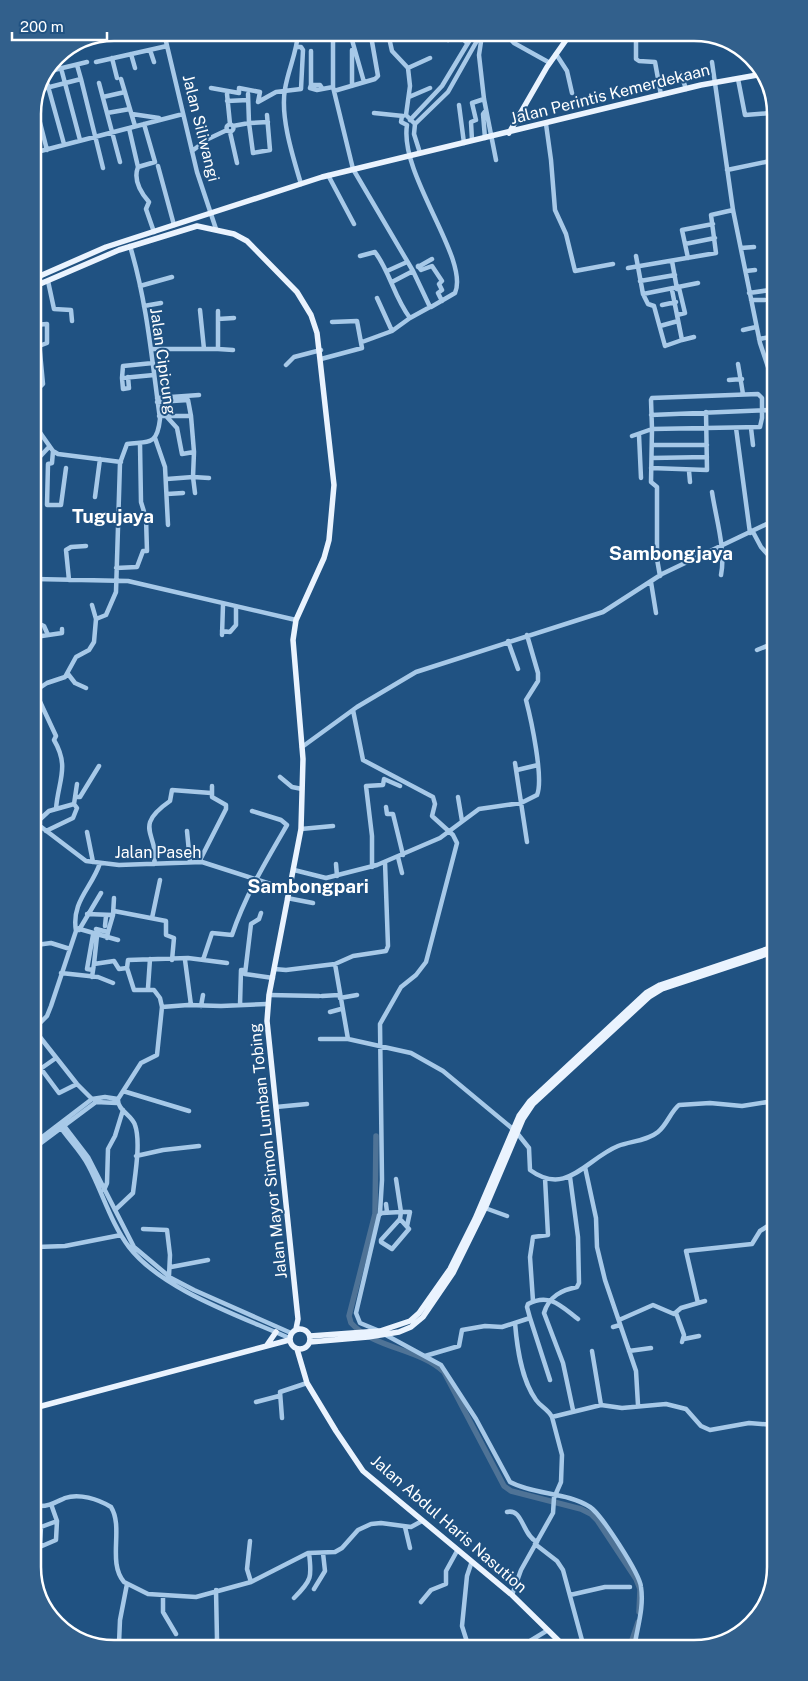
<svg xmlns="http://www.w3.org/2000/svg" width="808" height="1681" viewBox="0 0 808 1681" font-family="'Public Sans',sans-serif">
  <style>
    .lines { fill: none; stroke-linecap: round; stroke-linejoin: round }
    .river { stroke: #4f7396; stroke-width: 5.5 }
    .minor { stroke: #a7c9e8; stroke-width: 4.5 }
    .major { stroke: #eaf3fe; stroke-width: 5.5 }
    .labels { text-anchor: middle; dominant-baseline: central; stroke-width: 4; stroke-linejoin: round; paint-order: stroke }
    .street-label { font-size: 16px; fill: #fff; stroke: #205282 }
    .quarter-label { font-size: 19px; font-weight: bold; fill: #fff; stroke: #205282 }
    .rim { fill: none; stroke: #fff; stroke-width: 2.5 }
  </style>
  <rect width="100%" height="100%" fill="#205282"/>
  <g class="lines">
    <path class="river" d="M 376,1136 L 375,1214 L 349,1316 L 351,1323 C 375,1349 418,1348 444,1372 L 504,1486 L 511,1491 L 581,1509 L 591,1514 L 597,1520 L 636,1579 L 640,1589 L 639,1612
      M 631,1643 L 638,1622"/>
    <path class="minor" d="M 164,33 L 197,172 L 216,229
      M 298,33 C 297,52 288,70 285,89 C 280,117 293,157 301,184
      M 333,33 L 333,87 L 353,169 L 413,271 L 430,307 L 410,318 C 394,297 390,272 375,252 L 360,256
      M 350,33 L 364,82
      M 388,33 L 392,51 L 408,68 L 410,86 L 406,115 L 415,124
      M 505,33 L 514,43 L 550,63
      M 636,33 L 636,59 L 639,61 L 655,62 L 661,95
      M 108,35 L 118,33
      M 482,35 L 479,55 L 484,99 L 496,160
      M 389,37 L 404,33
      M 448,40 L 460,36 L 467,43
      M 150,50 L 154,62
      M 131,54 L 135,68
      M 556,54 L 567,71 L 572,93
      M 112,58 L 117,78
      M 96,62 L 167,46
      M 712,62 L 733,210 L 760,343 L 771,376
      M 77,65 L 81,79
      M 61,68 L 80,140
      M 408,68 L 430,58
      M 50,71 L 87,62
      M 681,74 L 686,89
      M 46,79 L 64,144
      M 121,79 L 135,126
      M 738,79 L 745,115 L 770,113
      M 99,83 L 120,162
      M 311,85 L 311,51
      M 352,86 L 352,50
      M 211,88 L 239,93 L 239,88 L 260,92 L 258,102 L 276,92 L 301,89 L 303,50 L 301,47 L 297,47
      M 322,88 L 320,85 L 311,85 L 310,88 L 317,90 L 333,87
      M 42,89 L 81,79 L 103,168
      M 334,91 L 375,79 L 378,76 L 371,36 L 367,34 L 351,39
      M 227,94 L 230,124
      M 103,97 L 125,92
      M 409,97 L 430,88
      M 227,101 L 248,100
      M 35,103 L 47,150
      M 459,105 L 464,143
      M 107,113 L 130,109
      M 374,113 L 403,116
      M 132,114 L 159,118
      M 267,115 L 270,150 L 253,153 L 249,123 L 268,122
      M 402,116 L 401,122 L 407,125 C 399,175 470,259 455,293 L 431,307
      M 410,120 L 442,86 L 474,33
      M 546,124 L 551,160 L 555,210 L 566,234 L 575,271 L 613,264
      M226.5 128a3.5 3.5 0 1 1 7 0a3.5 3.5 0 1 1-7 0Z
      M 233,126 L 249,123 L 248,94
      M 129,128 L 138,167 C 133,180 141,193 149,202 L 146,209 L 154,232
      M 230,132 L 237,163
      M 485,138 L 483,114 L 486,110
      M 472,140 L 471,122 L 476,120 L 472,103 L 484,99
      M 192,151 L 208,139 L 227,130
      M 33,153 L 183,114
      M 420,153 L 414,134 L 415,124 L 448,92 L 478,39 L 487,33
      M 158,166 L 174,225
      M 138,167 L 155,162 L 144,124
      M 727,170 L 770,161
      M 328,175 L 354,224
      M 685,244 L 715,238
      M 741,248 L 754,247
      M 636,256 L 643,294 L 648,304 L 654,306 L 665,346 L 682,340 L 672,290
      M 688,258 L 682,230 L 713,224
      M 672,261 L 677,289
      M 418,266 L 421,270 L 432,266 L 442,281 L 439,284 L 442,290 L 438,293 L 442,301
      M 418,267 L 432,259
      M 628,268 L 716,253 L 711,215 L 733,210
      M 387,271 L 407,262
      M 746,271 L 755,270
      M 48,281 L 54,309 L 71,310 L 72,321
      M 640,281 L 675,275
      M 392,282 L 413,271
      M 140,286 L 172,277
      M 33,291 L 38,318
      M 749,293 L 770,290
      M 643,294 L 698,283
      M 377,298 L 392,331
      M 751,300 L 765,300
      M 662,305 L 676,302
      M 144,306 L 161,303
      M 677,315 L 685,313 L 679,288
      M 218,319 L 234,318
      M 34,325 L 47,324 L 47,343 L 39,346
      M 660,326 L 678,321
      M 743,330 L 756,327
      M 759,339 L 770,337
      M 682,340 L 694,337
      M 34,341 L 39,342 L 43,384 L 41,386 L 34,386
      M 362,342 L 392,331 L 410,318
      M 151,349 L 204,349 L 200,310
      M 204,349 L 218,349 L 218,311
      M 218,349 L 233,350
      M 321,359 L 362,348 L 357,321 L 332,322
      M 153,363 L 123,366 L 122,378 L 154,375
      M 738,364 L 743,394
      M 286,365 L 294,357 L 321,350
      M 122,378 L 123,389 L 129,388 L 128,377
      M 729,380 L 742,379
      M 758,394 L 762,398 L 762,418 L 760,427 L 652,429 L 651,400 L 652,398 Z
      M 157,398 L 199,395
      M 157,402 L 188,400 L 191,416
      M 651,415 L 771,410
      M 159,416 L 191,416 L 194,452 L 182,454 L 177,428 L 167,417
      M 34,424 L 53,451 L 58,454 L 121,462
      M 736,428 L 750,533
      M 751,428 L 753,445
      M 639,435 L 641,478
      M 632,436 L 652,429 L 651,482 L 657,487 L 657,559 L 660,576
      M 155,438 L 165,467 L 168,525
      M 653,445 L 707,445
      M 53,451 L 52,463 L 48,464 L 47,505 L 61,505 L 66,468
      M 652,458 L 707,457
      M 34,463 L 49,447
      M 651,468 L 707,470 L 706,412
      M 689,471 L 690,482
      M 167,479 L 193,477 L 194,452
      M 712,492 C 716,519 726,550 721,575
      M 195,493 L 193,477 L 209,478
      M 167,494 L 183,493
      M 95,497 L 100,459
      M 753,532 L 761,547 L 771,558
      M 116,568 L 137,567 L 143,551 L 147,551 L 146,518 L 141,502 L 140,444
      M 35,579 L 128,581 L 296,620
      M 69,580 L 66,550 L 71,547 L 86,546
      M 651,582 L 656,613
      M 92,605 L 96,619
      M 35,622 L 44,626 L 48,635
      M 222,631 L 230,632 L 236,625 L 236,608
      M 222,635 L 223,605
      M 35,637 L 62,633 L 62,629
      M 508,641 L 518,669
      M 757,650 L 772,644
      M 68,674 L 75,683 L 86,688
      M 35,691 L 47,683 L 65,677 L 76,657 L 89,650 L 94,642 L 96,619 L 106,615 L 116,592 L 120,463 L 127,444 C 149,441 157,446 160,419 C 152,361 147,302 130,246
      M 35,691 L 56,736 L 54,740 C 70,767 58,781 56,809
      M 353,710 L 363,760 L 433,797 L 435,804 L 432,816 L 453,835 L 457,843 L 426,962 L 416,975 L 401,987 L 380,1024 L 382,1180 L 380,1213
      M 302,747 L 357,707 L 416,672 L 603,612 L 662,574 L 771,522
      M 515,763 L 527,842
      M 517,770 L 538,765
      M 280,777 L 292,787 L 302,789
      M 77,784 L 74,804 L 49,811 L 36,823 L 86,861 L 119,865 L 202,862 L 289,890
      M 75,797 L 80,797 L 99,766
      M 458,797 L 462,821
      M 386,807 L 387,814 L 393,814 L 403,855
      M 301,829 L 333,826
      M 46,831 L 73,818 L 77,808 L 74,804
      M 187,831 L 190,862
      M 87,832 L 93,862
      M 398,857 L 402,873
      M 199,862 L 226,809 L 226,805 L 212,797 L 212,786
      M 154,864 C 160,834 131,828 170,801 L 172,790 L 211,793
      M 336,864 L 337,876
      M 372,867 L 372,836 L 366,786 L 383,785 L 384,779 L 400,786
      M 294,870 L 326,878 L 377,865 L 440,838 L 479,809 L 521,803 L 537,795 C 544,779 531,719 526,700 L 538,681 L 538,673 L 527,635
      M 287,898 L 313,903
      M 114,911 L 166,921 L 166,935 L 174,938 L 172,960
      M 261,913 L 259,919 L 251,924 L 245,974 L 273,978
      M 87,914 L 113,915 L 114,898
      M 152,918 L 160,880
      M 105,926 L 106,916
      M 76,928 L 118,940
      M 96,929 L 108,932 L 107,938
      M 79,930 L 101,893
      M 108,932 L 113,915
      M 36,945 L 51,943 L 70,949
      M 185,960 L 191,1005
      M 203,960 L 212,933 L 232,935 C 245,896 266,861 287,825 L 281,820 L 252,811
      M 94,964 L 97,936
      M 335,964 L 348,1039 L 411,1053 L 443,1071 L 514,1130
      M 274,969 L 286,970 L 335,964 L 353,956 L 386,951 L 388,946 L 385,862
      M 93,970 L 87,969 L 93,935
      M 61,973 L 98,977 L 113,983
      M 92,977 L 94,964 L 114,961 L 119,969 L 127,968
      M 148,988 L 150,959
      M 269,995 L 319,996
      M 322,996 L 339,995
      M 340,998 L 357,995
      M 240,1005 L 241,970 L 245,970
      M 201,1006 L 203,995
      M 162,1007 L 160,998 L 154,990 L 134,990 L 127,968 L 128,960 L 188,958 L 227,963
      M 330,1012 L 341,1009
      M 36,1027 L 47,1016 L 51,1006 L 76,931 C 71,901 92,888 100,863
      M 36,1032 L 77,1084 L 92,1099
      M 320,1039 L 348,1039
      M 36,1062 L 59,1093 L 77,1084
      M 36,1072 L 56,1058
      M 123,1091 L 189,1111
      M 276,1107 L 307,1104
      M 62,1123 L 88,1157 L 134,1247 L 171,1278 L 194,1290 L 291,1333
      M 59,1125 C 68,1139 81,1151 88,1165 C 102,1191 111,1224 129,1247 C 162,1290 240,1316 289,1338
      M 774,1127 L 771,1137 L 774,1141
      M 517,1133 L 529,1148 L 530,1170 C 567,1197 586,1159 618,1146 C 631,1141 647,1141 658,1132 C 667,1125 671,1111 679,1105 L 710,1103 L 742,1106 L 774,1101
      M 37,1141 L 92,1099 L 105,1097 L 118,1099
      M 37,1146 L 96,1102 L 117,1103
      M 136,1156 L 163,1150 L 199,1146
      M 585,1167 L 596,1218 L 597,1247 L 605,1280 L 636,1371 L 638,1405
      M 570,1177 L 578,1237 L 579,1283 L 577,1287 C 562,1290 549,1296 544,1313 L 563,1363 L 573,1410
      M 104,1190 L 107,1183 L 108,1149 L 115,1136 L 123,1110
      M 386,1204 L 387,1212
      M 485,1208 L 507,1216
      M 115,1210 L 133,1193 C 135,1175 141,1142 135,1125 C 132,1115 117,1110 118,1099 L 141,1063 L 157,1055 L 162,1007 L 188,1005 L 221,1006 L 267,1004
      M 400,1219 L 381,1240 L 381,1242 L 392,1249 L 409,1229 L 400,1219 L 401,1212 L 410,1212 L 407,1226
      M 143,1229 L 167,1230 L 170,1255 L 169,1276
      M 37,1247 L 65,1246 L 121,1235
      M 171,1267 L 208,1260
      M 533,1301 L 530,1257 L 533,1237 L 548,1235 L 545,1178
      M 698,1303 L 686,1251 L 752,1244 L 760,1231 L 774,1222
      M 676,1313 L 684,1335 L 682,1342
      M 530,1318 L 527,1307 L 528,1304 C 550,1292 562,1307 578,1319
      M 619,1320 L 653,1305 L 674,1314 L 681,1308 L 705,1301
      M 515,1323 C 517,1347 521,1379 536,1400 C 541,1407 548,1409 552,1417
      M 613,1327 L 620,1325
      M 377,1330 L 360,1323 L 356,1313 L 379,1215 L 382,1213 L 401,1212 L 396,1179
      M 384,1334 L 441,1365 L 476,1419 L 510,1482 C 534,1495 567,1492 590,1507 C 601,1514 640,1574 641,1587 C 644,1606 638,1625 635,1643
      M 684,1339 L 699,1336
      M 592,1351 L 601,1405
      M 629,1351 L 651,1348
      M 425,1356 L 459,1346 L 462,1330 L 485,1326 L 502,1327 L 530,1318 L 550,1380
      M 256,1402 L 279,1396
      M 282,1418 L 280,1392 L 307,1383
      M 51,1504 L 57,1521 L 56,1540 L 42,1546 L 40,1544 L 41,1527 L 57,1521
      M 38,1506 C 48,1507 56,1502 65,1498 C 79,1493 98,1499 111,1507 C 124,1528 107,1562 124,1582 L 148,1594 L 196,1597 L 251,1582 L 308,1553 L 335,1552 L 342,1548 L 358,1530 L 371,1524 L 381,1523 L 411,1527 L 422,1521
      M 507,1512 C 523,1508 522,1535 537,1542
      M 405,1527 L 410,1548
      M 250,1541 L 247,1569 L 251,1582
      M 535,1544 L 557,1561 L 563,1570 L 583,1644
      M 314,1589 L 325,1571 L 323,1553
      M 163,1595 L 163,1612 L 176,1634
      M 512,1595 L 521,1570 L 553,1513 L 554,1498 L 561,1482 L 562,1455 L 552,1417 L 601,1405 L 622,1408 L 666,1404 L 686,1409 L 701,1426 L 710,1430 L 749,1423 L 775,1425
      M 570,1595 L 605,1587 L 630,1587
      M 294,1598 C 312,1580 312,1577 309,1553
      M 421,1602 L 431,1590 L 446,1584 L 446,1571 L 457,1551
      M 525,1644 L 548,1630
      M 468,1645 L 462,1626 L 467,1576 L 471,1564
      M 213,1647 L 217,1639 L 216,1590
      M 116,1648 L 119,1643 L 120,1620 L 127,1584"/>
    <path class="major" d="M 509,133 L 547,67 L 571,33
      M 33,279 L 106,247 L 322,177 L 701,85 L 763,74
      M 33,287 L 119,250 L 197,226 L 234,234 L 247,241 L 297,292 L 311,315 L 317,333 L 334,485 L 329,540 L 324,558 L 296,620 L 293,640 L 303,759 L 301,829 L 269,995 L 267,1021 L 298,1319 L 296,1329
      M290 1339a10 10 0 1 1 20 0a10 10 0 1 1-20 0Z
      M 310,1336 L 380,1331 L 410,1321 L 419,1313 L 450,1269 L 475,1219 L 519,1116 L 530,1101 L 646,993 L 660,985 L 773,947
      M 310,1342 L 368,1337 L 399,1332 L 411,1327 L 423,1317 L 453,1273 L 487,1204 L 523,1119 L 533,1104 L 649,997 L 662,989 L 773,952
      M 267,1345 L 276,1332
      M 297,1349 L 307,1383 L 336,1431 L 363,1471 L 512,1595 L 562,1644
      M 38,1407 L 289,1340"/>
  </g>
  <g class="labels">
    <g class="street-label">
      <text transform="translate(610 94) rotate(-14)">Jalan Perintis Kemerdekaan</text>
      <text transform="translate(201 128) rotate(76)">Jalan Siliwangi</text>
      <text transform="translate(163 361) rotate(82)">Jalan Cipicung</text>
      <text x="158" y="852">Jalan Paseh</text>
      <text transform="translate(268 1151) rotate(-96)">Jalan Mayor Simon Lumban Tobing</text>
      <text transform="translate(449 1524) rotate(41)">Jalan Abdul Haris Nasution</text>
    </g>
    <g class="quarter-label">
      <text x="113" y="516">Tugujaya</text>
      <text x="671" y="553">Sambongjaya</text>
      <text x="308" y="886">Sambongpari</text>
    </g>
  </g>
  <path d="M0 0H808V1681H0ZM114 41H694A73 73 0 0 1 767 114V1567A73 73 0 0 1 694 1640H114A73 73 0 0 1 41 1567V114A73 73 0 0 1 114 41Z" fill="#32608c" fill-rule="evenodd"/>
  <path class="rim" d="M114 41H694A73 73 0 0 1 767 114V1567A73 73 0 0 1 694 1640H114A73 73 0 0 1 41 1567V114A73 73 0 0 1 114 41Z"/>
  <path d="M12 32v8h95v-8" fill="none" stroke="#ffffff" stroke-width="2.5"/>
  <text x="20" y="32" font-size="15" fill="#ffffff" stroke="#205282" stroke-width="4" paint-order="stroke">200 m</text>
</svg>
